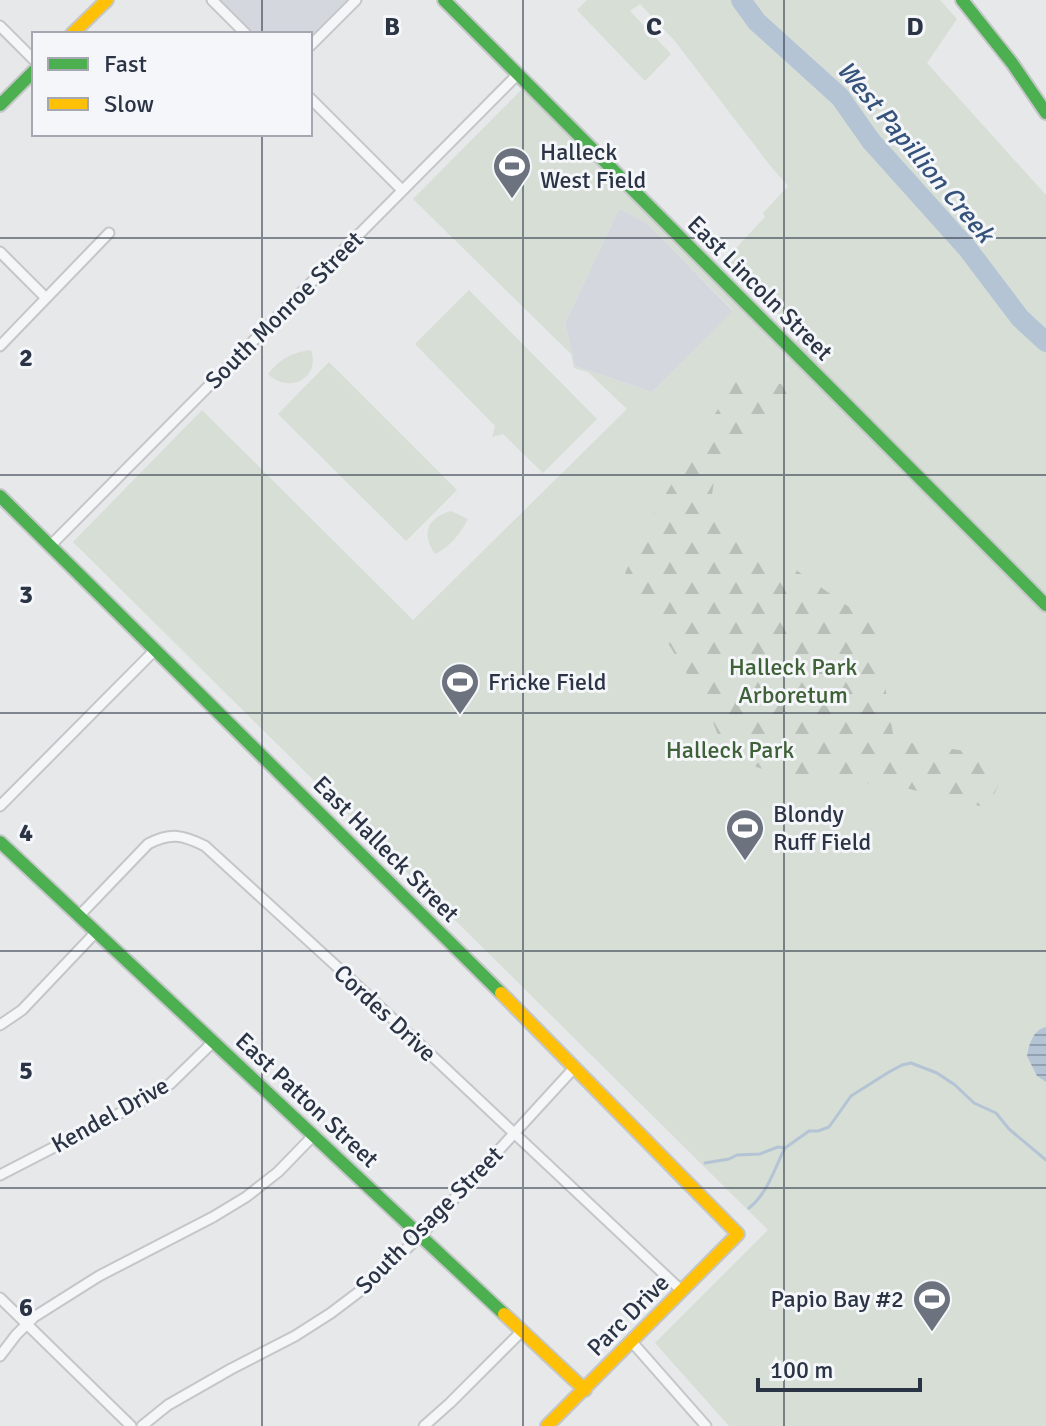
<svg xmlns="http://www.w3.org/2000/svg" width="1046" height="1426" viewBox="0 0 1046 1426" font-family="Signika,sans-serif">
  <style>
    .built { fill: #d4d7dd }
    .green { fill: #d6ded6; fill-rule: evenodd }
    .forest { fill: url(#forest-firs) }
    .water { fill: url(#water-rules) }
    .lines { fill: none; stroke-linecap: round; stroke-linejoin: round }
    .stream { stroke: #b4c4d5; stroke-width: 3 }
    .river { stroke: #b4c4d5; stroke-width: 20 }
    .street-casing { stroke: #c4c6c8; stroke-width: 13 }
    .fast-casing { stroke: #c4c6c8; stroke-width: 16 }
    .slow-casing { stroke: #c4c6c8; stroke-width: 16 }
    .street { stroke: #f5f6f7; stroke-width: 9 }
    .fast { stroke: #4caf50; stroke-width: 12 }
    .slow { stroke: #ffc107; stroke-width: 12 }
    .grid { fill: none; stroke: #2b3445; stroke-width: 2; stroke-opacity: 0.55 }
    .labels { text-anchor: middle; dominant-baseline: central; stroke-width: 6; stroke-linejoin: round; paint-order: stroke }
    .poi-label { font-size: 24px; fill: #2b3445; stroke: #f4f6f9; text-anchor: start }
    .street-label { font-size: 24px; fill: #2b3445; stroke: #f4f6f9 }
    .park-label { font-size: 24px; fill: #3f6138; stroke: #f4f6f9 }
    .water-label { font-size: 26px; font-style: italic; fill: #34527a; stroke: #f4f6f9 }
    .grid-label { font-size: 26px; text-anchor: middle; font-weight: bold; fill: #2b3445; stroke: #f4f6f9; stroke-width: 6; stroke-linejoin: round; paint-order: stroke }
  </style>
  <defs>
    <pattern id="forest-firs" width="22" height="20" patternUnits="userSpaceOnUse" patternTransform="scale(2)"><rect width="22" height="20" fill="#d6ded6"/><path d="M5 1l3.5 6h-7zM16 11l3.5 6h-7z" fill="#b8bfb9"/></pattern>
    <pattern id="water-rules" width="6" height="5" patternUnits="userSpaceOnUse" patternTransform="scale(2)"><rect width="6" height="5" fill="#b4c4d5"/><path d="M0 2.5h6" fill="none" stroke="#93a0af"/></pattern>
  </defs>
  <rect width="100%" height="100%" fill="#e6e8ea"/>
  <path class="built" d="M 220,0 L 347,0 L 310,38 L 310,34 L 254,34 Z
    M 619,209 L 646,222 L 733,311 L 652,392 L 575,366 L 565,323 Z"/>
  <path class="green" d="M 587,0 L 940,0 L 957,19 L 927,63 L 1046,195 L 1046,1426 L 729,1426 L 655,1343 L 768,1230 L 73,542 L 202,410 L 413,620 L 627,409 L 588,372 L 574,368 L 571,354 L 413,199 L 533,78 L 796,342 L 801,337 L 724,261 L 765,217 L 763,213 L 788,186 L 772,168 L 674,40 L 640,4 L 630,11 L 671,54 L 645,81 L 577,10 ZM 619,209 L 646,222 L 733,310 L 652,392 L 575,366 L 565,323 Z
    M 469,290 L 597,419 L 543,473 L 503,434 L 492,437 L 495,426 L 415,344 Z
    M 311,350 C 321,377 290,395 268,374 C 281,358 291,353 311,350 Z
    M 329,362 L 457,490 L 406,541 L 278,414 Z
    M 451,511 L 468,519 C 460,534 451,546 435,554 C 421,533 427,518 451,511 Z"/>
  <path class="forest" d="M 736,380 L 806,386 L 762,427 L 714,480 L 710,510 L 875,625 L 894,740 L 1010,758 L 988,808 L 889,784 L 798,781 L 727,757 L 706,705 L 625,573 L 657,508 Z"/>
  <path class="water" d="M 1046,1027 L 1046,1082 L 1037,1076 L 1027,1056 C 1029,1044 1033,1030 1046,1027 Z"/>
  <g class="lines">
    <path class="stream" d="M 705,1163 L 729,1159 L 737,1155 L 760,1154 L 778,1147 L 785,1148 L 809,1131 L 818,1131 L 829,1127 L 851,1096 L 889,1072 L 902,1065 L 911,1063 L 937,1073 L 955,1085 L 974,1103 L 996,1113 L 1009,1129 L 1046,1160
      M 749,1208 C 768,1193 774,1169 785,1148"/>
    <path class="river" d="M 741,0 L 757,22 L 840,97 L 871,141 L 967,248 L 1020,318 L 1046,342"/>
    <defs>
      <path id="street" d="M 212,0 L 246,34
        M 0,26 L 34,60
        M 310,46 L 356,0
        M 310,98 L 402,190
        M 0,252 L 46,298
        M 0,346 L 109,233
        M 50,546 L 518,74
        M 0,806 L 155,650
        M 79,916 L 148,844 C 171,832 183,835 205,846 L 345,974 L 682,1291
        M 0,1025 L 22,1010 L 96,932
        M 0,1175 L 130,1108 L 170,1084 L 212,1043
        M 0,1298 L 131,1426
        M 632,1342 L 706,1426
        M 0,1356 L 16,1335 L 34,1317 L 99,1276 L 213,1217 L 246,1197 L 278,1172 L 313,1136
        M 142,1426 L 168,1405 L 231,1369 L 295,1336 L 331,1313 L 368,1285 L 420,1236 L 575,1067
        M 424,1426 L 450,1403 L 522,1331"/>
      <path id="fast" d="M 444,0 L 1046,605
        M 962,0 L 1012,63 L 1046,113
        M 0,105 L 34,71
        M 0,496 L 501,993
        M 0,842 L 504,1314"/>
      <path id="slow" d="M 72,34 L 107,0
        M 501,993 L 738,1234 L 547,1426
        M 504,1314 L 585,1390"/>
    </defs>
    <use href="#street" class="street-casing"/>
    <use href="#fast" class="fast-casing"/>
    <use href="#slow" class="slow-casing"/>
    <use href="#street" class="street"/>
    <use href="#fast" class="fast"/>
    <use href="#slow" class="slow"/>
  </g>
  <path class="grid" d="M 262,0 L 262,34M 523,0 L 523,1426M 784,0 L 784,1426M 262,134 L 262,1426M 0,238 L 1046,238M 0,475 L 1046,475M 0,713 L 1046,713M 0,951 L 1046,951M 0,1188 L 1046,1188"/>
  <defs>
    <symbol id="stadium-pin" viewBox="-11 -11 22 30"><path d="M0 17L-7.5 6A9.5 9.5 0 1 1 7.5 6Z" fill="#6c737f" stroke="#f4f6f9"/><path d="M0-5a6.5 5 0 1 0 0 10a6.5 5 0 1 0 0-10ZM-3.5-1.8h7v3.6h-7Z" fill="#fff"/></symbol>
  </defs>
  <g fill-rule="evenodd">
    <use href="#stadium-pin" x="490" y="144" width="44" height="60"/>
    <use href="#stadium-pin" x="438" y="660" width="44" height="60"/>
    <use href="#stadium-pin" x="723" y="806" width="44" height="60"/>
    <use href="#stadium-pin" x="910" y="1277" width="44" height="60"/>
  </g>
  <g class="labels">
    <g class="poi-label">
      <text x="540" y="152">Halleck<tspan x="540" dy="28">West Field</tspan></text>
      <text x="488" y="682">Fricke Field</text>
      <text x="773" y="814">Blondy<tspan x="773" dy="28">Ruff Field</tspan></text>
      <text x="904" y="1299" text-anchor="end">Papio Bay #2</text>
    </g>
    <g class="street-label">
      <text transform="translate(760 288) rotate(45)">East Lincoln Street</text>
      <text transform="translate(284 310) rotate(-45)">South Monroe Street</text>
      <text transform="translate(386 849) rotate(45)">East Halleck Street</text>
      <text transform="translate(385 1013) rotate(43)">Cordes Drive</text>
      <text transform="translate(307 1100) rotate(43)">East Patton Street</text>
      <text transform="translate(110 1115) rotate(-29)">Kendel Drive</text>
      <text transform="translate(429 1220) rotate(-45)">South Osage Street</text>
      <text transform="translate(628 1315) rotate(-45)">Parc Drive</text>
    </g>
    <g class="park-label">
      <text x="793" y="667">Halleck Park<tspan x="793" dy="28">Arboretum</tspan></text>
      <text x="730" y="750">Halleck Park</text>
    </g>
    <g class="water-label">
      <text transform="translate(915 152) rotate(50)">West Papillion Creek</text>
    </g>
  </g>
  <g class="grid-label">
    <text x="392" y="35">B</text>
    <text x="654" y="35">C</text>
    <text x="915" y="35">D</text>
    <text x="26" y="366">2</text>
    <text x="26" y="603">3</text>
    <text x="26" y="841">4</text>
    <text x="26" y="1079">5</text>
    <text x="26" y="1316">6</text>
  </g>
  <rect x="32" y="32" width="280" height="104" fill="#f4f6f9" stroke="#a4a8b1" stroke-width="2"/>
  <rect x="48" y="58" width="40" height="12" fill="#4caf50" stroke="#a4a8b1" stroke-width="2"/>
  <text x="104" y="72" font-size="24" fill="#2b3445">Fast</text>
  <rect x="48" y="98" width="40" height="12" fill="#ffc107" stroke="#a4a8b1" stroke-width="2"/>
  <text x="104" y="112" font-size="24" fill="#2b3445">Slow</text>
  <path d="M758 1378v12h162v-12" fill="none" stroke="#2b3445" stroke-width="4"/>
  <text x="770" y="1378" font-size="24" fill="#2b3445" stroke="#f4f6f9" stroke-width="6" paint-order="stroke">100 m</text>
</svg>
